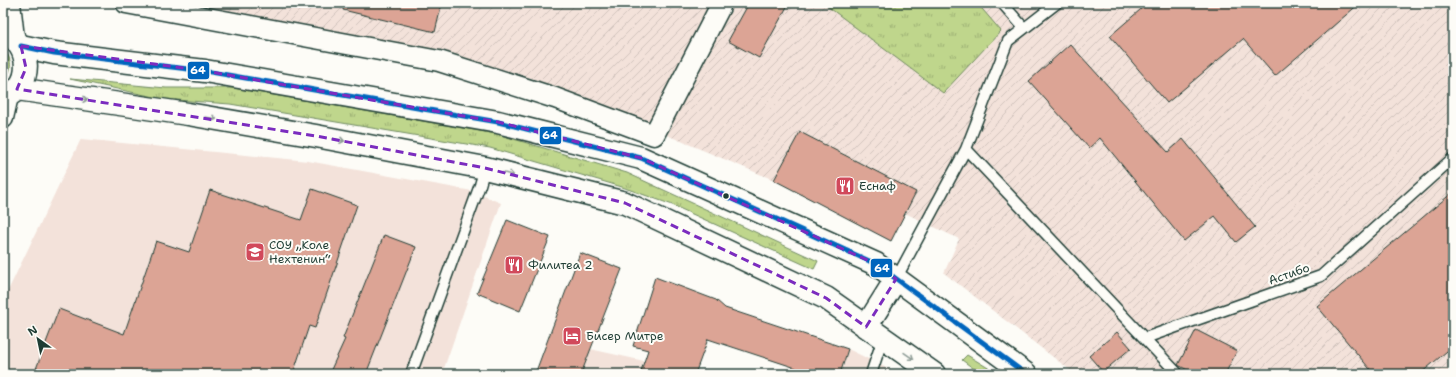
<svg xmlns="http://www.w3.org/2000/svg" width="1456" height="377" viewBox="0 0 1456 377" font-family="'Shantell Sans',sans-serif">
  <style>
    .built { fill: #f3e2da }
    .industrial { fill: url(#industrial-furrows) }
    .grass { fill: url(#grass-tufts); stroke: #6f8a60 }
    .building { fill: #dca495; stroke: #1f3d34 }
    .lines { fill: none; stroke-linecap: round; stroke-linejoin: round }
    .service-casing { stroke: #1f3d34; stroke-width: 13 }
    .minor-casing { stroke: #1f3d34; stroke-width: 23 }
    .secondary-casing { stroke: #1f3d34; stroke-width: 25 }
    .service { stroke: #fdfcf7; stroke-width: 10 }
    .minor { stroke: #fdfcf7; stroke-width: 20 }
    .secondary { stroke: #fdfcf7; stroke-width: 22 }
    .bus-1-casing { stroke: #fdfcf7; stroke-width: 8 }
    .bus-1 { stroke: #0065bd; stroke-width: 5 }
    .oneway { stroke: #8e9c96 }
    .marked { fill: none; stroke: #7b2cbf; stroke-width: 3; stroke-dasharray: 8 5; stroke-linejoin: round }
    .bus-dot { fill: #1f3d34; stroke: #fdfcf7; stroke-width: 1.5 }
    .labels { text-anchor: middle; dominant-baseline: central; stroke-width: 4; stroke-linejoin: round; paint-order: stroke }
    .poi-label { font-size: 12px; fill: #1f3d34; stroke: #fdfcf7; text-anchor: start }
    .street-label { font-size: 12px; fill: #1f3d34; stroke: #fdfcf7 }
    .line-badge { stroke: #fdfcf7; stroke-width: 1.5 }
    .badge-label { font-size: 11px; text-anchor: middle; font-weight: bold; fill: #fff }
  </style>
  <defs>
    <pattern id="industrial-furrows" width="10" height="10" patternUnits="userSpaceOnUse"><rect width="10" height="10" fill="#f3e2da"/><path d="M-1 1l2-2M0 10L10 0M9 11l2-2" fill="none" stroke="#d0c3bc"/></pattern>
    <pattern id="grass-tufts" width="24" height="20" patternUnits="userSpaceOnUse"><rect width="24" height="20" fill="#bfd68c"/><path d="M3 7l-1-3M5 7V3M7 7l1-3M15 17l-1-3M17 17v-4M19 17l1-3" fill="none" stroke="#9baf73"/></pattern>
  </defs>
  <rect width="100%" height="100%" fill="#fdfcf7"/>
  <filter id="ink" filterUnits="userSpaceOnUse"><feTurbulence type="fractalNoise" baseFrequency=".025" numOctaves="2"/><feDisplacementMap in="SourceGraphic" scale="8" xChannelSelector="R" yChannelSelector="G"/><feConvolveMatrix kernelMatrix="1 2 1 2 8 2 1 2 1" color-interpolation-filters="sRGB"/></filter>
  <g filter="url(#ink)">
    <path class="built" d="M 81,139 L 308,161 L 472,191 L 501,203 L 442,374 L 3,374 L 3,301 Z
      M 590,349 L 644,361 L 681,374 L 581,374 Z
      M 848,349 L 889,369 L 896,374 L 840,374 Z"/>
    <path class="industrial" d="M 80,3 L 1453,3 L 1453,374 L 1075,374 L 944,273 L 959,239 L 905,213 L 891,241 L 774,180 L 531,78 L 340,36 Z"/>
    <path class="grass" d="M 823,3 L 977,3 L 1001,31 L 943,93 Z
      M 3,48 C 12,58 14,71 3,80 Z
      M 70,79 L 166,88 L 234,88 L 497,134 L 627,173 L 818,261 L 814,269 L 670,204 L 622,187 L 490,148 L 230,104 L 164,99 Z
      M 967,355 L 998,374 L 981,374 L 962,360 Z"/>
    <path class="building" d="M 344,3 L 442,3 L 435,32 L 343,10 Z
      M 749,3 L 789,3 L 759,58 L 728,41 Z
      M 1148,3 L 1360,3 L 1275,76 L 1243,39 L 1167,103 L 1110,36 Z
      M 1070,44 L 1168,152 L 1183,139 L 1255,227 L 1236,242 L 1215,216 L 1184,241 L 1100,138 L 1089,148 L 1029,81 Z
      M 800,132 L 916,192 L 891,241 L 774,180 Z
      M 312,189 L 357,205 L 315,328 L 309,326 L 293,374 L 34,374 L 59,309 L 124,334 L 156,241 L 189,252 L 210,190 L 301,220 Z
      M 1453,192 L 1453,346 L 1420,374 L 1374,374 L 1317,306 Z
      M 507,220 L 550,237 L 520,311 L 477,293 Z
      M 384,235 L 416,247 L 366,374 L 329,374 L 345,339 L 343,338 Z
      M 580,253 L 622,269 L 581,374 L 535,374 Z
      M 655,277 L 716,300 L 725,308 L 848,349 L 840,374 L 794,374 L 796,368 L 708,339 L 695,374 L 640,374 L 648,350 L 633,346 Z
      M 1196,330 L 1237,351 L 1225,374 L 1195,374 L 1178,365 Z
      M 1117,332 L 1131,348 L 1103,372 L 1089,356 Z"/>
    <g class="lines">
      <defs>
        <path id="service" d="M 1002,3 L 1024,28
          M 966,149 L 1008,41 L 1057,3
          M 896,279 L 966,149 L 1178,374
          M 1145,338 L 1321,276 L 1453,158
          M 411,374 L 480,185 L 485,168
          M 871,374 L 883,338"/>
        <path id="minor" d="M 10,3 L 14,38
          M 126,3 L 439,61 L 555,98 L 654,135 L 720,7
          M 3,118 L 8,96"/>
        <path id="secondary" d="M 3,31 C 32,45 35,86 3,98
          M 21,46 L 54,53 L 205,71 L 498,122 L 641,158 L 876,264 L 1026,374
          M 17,89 L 188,114 L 316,136 L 485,168 L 625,203 L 826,298 L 934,374
          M 866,327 L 896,279"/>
      </defs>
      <use href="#service" class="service-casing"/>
      <use href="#minor" class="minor-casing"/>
      <use href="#secondary" class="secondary-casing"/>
      <use href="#service" class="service"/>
      <use href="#minor" class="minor"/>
      <use href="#secondary" class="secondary"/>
      <defs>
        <path id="bus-1" d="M 21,46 L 54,53 L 205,71 L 498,122 L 641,158 L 876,264 L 1026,374"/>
      </defs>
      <use href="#bus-1" class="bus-1-casing"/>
      <use href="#bus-1" class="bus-1"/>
    </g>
    <defs><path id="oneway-shaft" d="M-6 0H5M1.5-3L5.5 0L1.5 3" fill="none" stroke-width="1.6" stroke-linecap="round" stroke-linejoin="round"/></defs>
    <g class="oneway">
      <use href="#oneway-shaft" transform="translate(82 99) rotate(8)"/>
      <use href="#oneway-shaft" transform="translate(211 118) rotate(10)"/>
      <use href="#oneway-shaft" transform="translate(339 140) rotate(11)"/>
      <use href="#oneway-shaft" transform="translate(508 174) rotate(14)"/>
      <use href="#oneway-shaft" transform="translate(909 356) rotate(35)"/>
    </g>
  </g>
  <path class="marked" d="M 21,46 L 205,71 L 498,122 L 641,158 L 876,264 L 896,279 L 866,327 L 826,298 L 625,203 L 485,168 L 316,136 L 17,89 L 26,68 Z"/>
  <defs>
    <symbol id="restaurant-square" viewBox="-11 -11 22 22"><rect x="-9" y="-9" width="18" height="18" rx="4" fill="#d1495b" stroke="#fdfcf7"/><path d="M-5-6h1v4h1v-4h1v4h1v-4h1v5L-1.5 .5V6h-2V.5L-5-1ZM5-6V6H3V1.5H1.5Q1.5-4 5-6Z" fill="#fff"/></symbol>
    <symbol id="school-square" viewBox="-11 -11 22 22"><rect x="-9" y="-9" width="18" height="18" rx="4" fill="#d1495b" stroke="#fdfcf7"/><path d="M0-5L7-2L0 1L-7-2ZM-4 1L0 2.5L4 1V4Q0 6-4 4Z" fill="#fff"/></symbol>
    <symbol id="hotel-square" viewBox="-11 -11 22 22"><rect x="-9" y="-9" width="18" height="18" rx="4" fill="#d1495b" stroke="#fdfcf7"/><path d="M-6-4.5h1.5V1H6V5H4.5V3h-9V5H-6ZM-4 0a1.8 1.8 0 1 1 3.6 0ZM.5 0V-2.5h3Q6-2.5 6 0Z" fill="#fff"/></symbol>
  </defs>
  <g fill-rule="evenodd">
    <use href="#restaurant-square" x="834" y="175" width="22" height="22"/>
    <use href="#school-square" x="244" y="241" width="22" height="22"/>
    <use href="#restaurant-square" x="503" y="254" width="22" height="22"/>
    <use href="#hotel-square" x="561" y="325" width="22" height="22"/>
  </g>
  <circle class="bus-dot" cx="726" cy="196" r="3.5"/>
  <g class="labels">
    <g class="poi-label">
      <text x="859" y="186">Еснаф</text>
      <text x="269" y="245">СОУ „Коле<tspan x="269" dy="14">Нехтенин“</tspan></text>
      <text x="528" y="265">Филитеа 2</text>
      <text x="586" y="336">Бисер Митре</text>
    </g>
    <g class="street-label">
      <text transform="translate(1289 274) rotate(-19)">Астибо</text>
    </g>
  </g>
  <g class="line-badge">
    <rect x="187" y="61" width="23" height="19" rx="4" fill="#0065bd"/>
    <rect x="539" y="126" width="23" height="19" rx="4" fill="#0065bd"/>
    <rect x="870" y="258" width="23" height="20" rx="4" fill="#0065bd"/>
  </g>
  <g class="badge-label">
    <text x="198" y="74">64</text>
    <text x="550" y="139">64</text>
    <text x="882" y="272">64</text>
  </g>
  <rect width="1456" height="377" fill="none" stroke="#fdfcf7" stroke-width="16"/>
  <rect x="8" y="8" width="1440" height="361" fill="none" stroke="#1f3d34" stroke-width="1.5" filter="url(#ink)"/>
  <g transform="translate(38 339) rotate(327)" stroke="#fdfcf7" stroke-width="3" paint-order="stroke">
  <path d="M0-3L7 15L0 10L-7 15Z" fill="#1f3d34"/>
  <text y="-6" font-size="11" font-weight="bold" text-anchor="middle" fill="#1f3d34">N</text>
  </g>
</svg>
